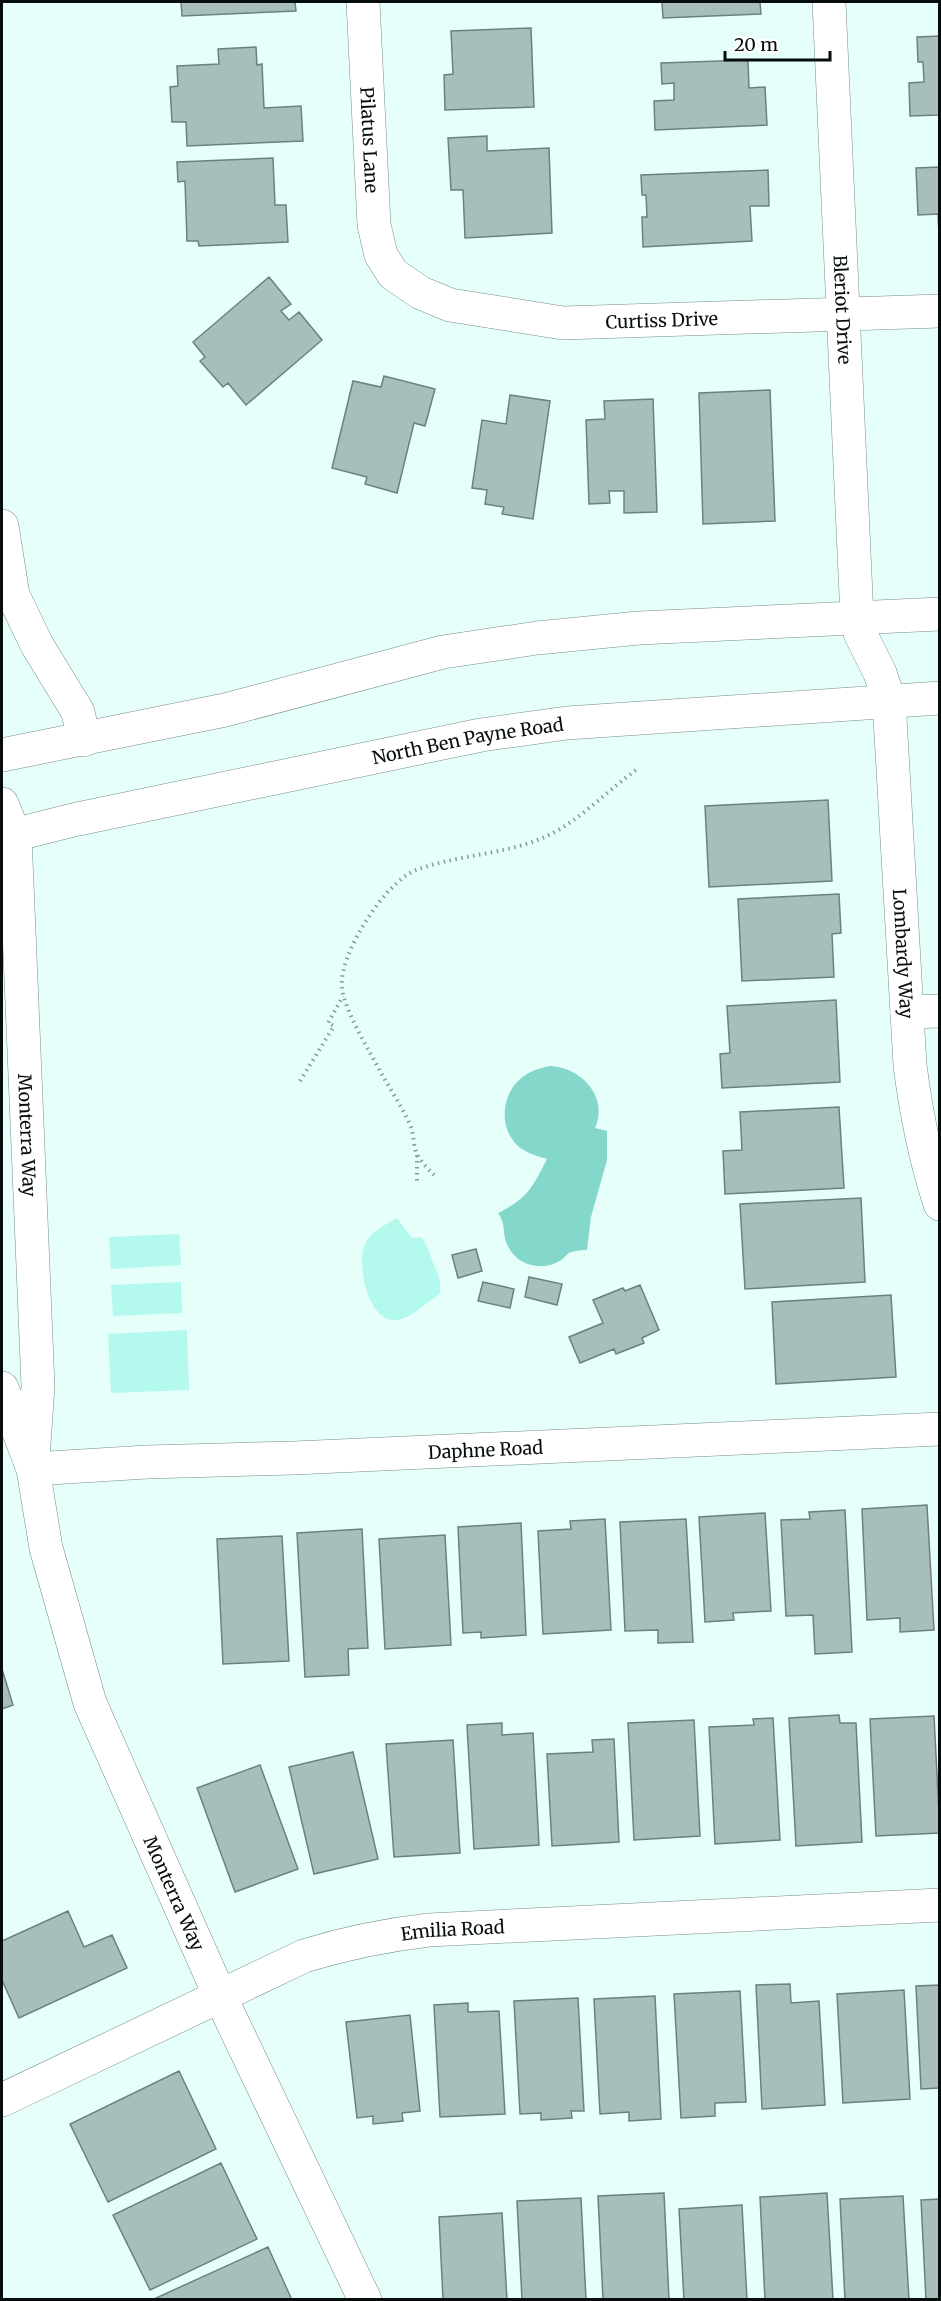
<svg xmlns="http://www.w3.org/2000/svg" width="941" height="2301" viewBox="0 0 941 2301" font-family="Merriweather,serif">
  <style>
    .green { fill: #b3f9ee }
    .water { fill: #83d7cb }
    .building { fill: #a7beba; stroke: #6c817d; stroke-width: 1.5 }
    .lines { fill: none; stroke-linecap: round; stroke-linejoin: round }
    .minor-casing { stroke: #768b88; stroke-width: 34 }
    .tertiary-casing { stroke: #768b88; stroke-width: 34 }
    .path { stroke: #899996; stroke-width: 4; stroke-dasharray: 1.5 4.5; stroke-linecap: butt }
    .minor { stroke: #fff; stroke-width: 33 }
    .tertiary { stroke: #fff; stroke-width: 33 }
    .labels { text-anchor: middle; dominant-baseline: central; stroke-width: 6; stroke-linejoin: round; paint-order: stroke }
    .street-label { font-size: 18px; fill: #060d0c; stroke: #fff }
  </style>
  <rect width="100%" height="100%" fill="#e7fffa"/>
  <path class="green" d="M 397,1218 L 412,1238 L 421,1237 L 425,1242 L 440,1280 L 440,1294 C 426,1302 413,1318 396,1320 C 368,1323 356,1264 365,1244 C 371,1231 385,1225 397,1218 Z
    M 179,1234 L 181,1265 L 111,1269 L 109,1237 Z
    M 181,1282 L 182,1313 L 113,1316 L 111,1285 Z
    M 187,1330 L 189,1390 L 111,1393 L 108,1334 Z"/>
  <path class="water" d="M 550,1066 C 581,1067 609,1097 595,1128 L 607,1131 L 607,1160 L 591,1217 L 587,1250 C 581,1250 573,1251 569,1253 C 565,1256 562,1260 558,1262 C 540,1271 518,1265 509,1248 C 501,1235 507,1225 498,1213 C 528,1198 532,1188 547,1159 C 537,1156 526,1153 518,1146 C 497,1127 502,1091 524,1076 C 532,1070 541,1068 550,1066 Z"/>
  <path class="building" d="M 181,2 L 295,2 L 296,11 L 182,16 Z
    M 662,2 L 760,2 L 761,14 L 663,18 Z
    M 531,28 L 534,107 L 445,110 L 444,75 L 453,74 L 451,31 Z
    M 940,36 L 940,115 L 910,116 L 909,83 L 924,82 L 923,62 L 918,62 L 917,37 Z
    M 256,47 L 257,65 L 262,64 L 264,108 L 301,106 L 303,141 L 187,146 L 186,122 L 172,122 L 170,87 L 178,86 L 177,66 L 219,64 L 218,49 Z
    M 748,60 L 749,88 L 765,87 L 767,125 L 655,130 L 654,101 L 674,100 L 674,83 L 662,84 L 661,63 Z
    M 487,136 L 487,151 L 549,148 L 552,233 L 465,238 L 463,190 L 451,190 L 448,138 Z
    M 273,158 L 275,205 L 286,205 L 288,242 L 199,246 L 198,241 L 187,241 L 185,181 L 178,182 L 177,162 Z
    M 940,167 L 940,234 L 939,234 L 938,214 L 918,215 L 916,168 Z
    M 768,170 L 769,206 L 750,206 L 752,241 L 643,247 L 642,217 L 647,217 L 646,195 L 642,195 L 641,175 Z
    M 269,277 L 291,304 L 281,311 L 289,320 L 299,312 L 322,340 L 246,405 L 228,383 L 223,387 L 200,361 L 205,357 L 193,342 Z
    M 384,376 L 435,389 L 425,426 L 414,423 L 397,493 L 365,484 L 367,477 L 332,468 L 353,381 L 381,387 Z
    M 770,390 L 775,521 L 703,524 L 699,393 Z
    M 510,395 L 550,401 L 533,519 L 502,514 L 504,507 L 485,504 L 487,490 L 472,488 L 482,420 L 506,424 Z
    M 653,399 L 657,512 L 624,513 L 624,491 L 609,491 L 610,503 L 589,504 L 586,420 L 605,419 L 604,401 Z
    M 828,800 L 832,881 L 709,887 L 705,806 Z
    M 839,894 L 841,933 L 832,934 L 834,977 L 742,981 L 738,899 Z
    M 836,1000 L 840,1082 L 722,1088 L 720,1054 L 730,1053 L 727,1006 Z
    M 839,1107 L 844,1188 L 725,1194 L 723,1151 L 742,1150 L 740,1112 Z
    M 861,1198 L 865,1282 L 745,1289 L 740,1204 Z
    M 476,1249 L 482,1271 L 458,1278 L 452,1255 Z
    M 529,1277 L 562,1284 L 557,1305 L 525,1297 Z
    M 483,1282 L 514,1289 L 510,1308 L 478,1301 Z
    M 640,1285 L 659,1330 L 642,1338 L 644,1343 L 616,1354 L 614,1349 L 580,1363 L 569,1337 L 603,1323 L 593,1300 L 623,1288 L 625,1291 Z
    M 891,1295 L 896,1377 L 776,1384 L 772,1302 Z
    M 927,1505 L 934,1630 L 900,1632 L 900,1618 L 867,1620 L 862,1509 Z
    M 845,1510 L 852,1652 L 815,1654 L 813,1615 L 786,1616 L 781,1520 L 810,1519 L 809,1512 Z
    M 765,1513 L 771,1611 L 733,1613 L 734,1620 L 705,1622 L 699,1517 Z
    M 605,1519 L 611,1630 L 543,1634 L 538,1531 L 571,1529 L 570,1521 Z
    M 686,1519 L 693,1642 L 658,1643 L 658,1630 L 625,1631 L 620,1522 Z
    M 521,1523 L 526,1635 L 481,1638 L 481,1632 L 463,1633 L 458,1527 Z
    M 362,1529 L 368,1648 L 348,1649 L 349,1675 L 305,1677 L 297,1533 Z
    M 445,1535 L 451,1645 L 385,1649 L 379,1539 Z
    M 282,1536 L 289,1661 L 223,1664 L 217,1539 Z
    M 2,1669 L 13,1705 L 2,1709 Z
    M 839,1715 L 840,1723 L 856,1723 L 862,1842 L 796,1846 L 789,1718 Z
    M 934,1716 L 940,1833 L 876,1836 L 870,1719 Z
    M 773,1718 L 780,1840 L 715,1844 L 709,1727 L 754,1725 L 753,1719 Z
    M 694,1720 L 700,1836 L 634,1840 L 628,1723 Z
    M 502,1723 L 502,1735 L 533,1733 L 539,1845 L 474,1849 L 467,1725 Z
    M 614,1739 L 619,1842 L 552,1846 L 547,1754 L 593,1752 L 592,1740 Z
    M 453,1740 L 460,1853 L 394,1857 L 386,1744 Z
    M 353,1752 L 378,1859 L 314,1874 L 289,1767 Z
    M 260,1765 L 298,1869 L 235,1892 L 197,1788 Z
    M 68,1911 L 84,1947 L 112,1935 L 127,1968 L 19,2018 L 2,1980 L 2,1941 Z
    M 790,1984 L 791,2003 L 819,2001 L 825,2105 L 762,2109 L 756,1985 Z
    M 940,1985 L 940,2088 L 921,2089 L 916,1986 Z
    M 904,1990 L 910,2099 L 843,2103 L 837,1994 Z
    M 740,1991 L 746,2102 L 715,2103 L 715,2116 L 681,2118 L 674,1994 Z
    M 655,1996 L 661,2119 L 629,2121 L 629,2112 L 600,2114 L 594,1999 Z
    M 578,1998 L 584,2111 L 571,2111 L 572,2118 L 541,2120 L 541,2113 L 520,2114 L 514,2001 Z
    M 468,2003 L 468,2012 L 499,2011 L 505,2114 L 440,2117 L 434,2005 Z
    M 410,2015 L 420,2111 L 402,2113 L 403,2121 L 373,2124 L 373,2116 L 357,2118 L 346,2022 Z
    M 179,2071 L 216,2149 L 108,2202 L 70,2124 Z
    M 221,2163 L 257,2239 L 150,2290 L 113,2215 Z
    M 664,2193 L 669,2300 L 603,2300 L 598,2196 Z
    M 827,2193 L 833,2300 L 765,2300 L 760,2197 Z
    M 903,2196 L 909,2300 L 845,2300 L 840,2199 Z
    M 581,2198 L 586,2300 L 522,2300 L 517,2201 Z
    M 940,2199 L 940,2300 L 926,2300 L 921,2200 Z
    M 742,2205 L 747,2300 L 684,2300 L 679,2209 Z
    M 502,2213 L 507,2300 L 443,2300 L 439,2217 Z
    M 268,2247 L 292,2300 L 157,2300 L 156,2298 Z"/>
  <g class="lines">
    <defs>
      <g id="minor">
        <path id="s1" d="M 363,2 L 374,225 L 381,255 L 393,274 L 421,293 L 450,305 L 563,323 L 940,311"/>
        <path id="s2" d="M 829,2 L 857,618"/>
        <path d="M 2,526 L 13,595 L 37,645 L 78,712 L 84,740"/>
        <path id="s3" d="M 889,700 L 910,1065 C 916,1113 925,1158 940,1204"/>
        <path id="s4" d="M 2,804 L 15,836 L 38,1386 L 33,1458"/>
        <path d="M 907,1012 L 940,1011"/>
        <path id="s5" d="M 2,1388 L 33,1469 L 46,1548 L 90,1703 L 220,1996 L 365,2300"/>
        <path id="s6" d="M 33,1469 L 147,1462 L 294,1458 L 940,1429"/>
        <path id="s7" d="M 2,2100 L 304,1956 C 346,1943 386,1935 429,1930 L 940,1905"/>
      </g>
      <g id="tertiary">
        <path d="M 857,618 L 860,633 L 880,673 L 889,700"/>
        <path d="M 2,755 L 225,710 L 443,652 L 537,638 L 639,628 L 940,614"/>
        <path id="s8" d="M 2,838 L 73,820 L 481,735 L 567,723 L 940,698"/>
      </g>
    </defs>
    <use href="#minor" class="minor-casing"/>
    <use href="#tertiary" class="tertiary-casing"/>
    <path class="path" d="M 300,1081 L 334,1026 L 328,1023 L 343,996
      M 417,1155 L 417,1184
      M 434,1175 C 428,1169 420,1161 417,1154 C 413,1145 414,1135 411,1127 C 403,1108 390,1089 380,1071 C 369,1050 345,1012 342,988 C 338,955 385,882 416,870 C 456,855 501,855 540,839 C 577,824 604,793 636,770"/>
    <use href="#minor" class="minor"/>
    <use href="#tertiary" class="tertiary"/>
  </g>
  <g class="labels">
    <g class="street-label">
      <text stroke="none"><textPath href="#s1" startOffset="138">Pilatus Lane</textPath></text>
      <text stroke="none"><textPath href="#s2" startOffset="308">Bleriot Drive</textPath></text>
      <text stroke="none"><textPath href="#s1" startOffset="555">Curtiss Drive</textPath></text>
      <text stroke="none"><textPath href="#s8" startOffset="476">North Ben Payne Road</textPath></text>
      <text stroke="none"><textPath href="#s3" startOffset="254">Lombardy Way</textPath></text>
      <text stroke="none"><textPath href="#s4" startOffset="334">Monterra Way</textPath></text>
      <text stroke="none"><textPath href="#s6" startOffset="453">Daphne Road</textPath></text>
      <text stroke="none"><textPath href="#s5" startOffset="536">Monterra Way</textPath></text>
      <text stroke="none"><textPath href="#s7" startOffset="486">Emilia Road</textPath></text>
    </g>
  </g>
  <rect width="941" height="2301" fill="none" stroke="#060d0c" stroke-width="6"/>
  <path d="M725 51v9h105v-9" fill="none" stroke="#060d0c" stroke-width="3"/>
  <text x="734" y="51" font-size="18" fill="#060d0c" stroke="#ffffff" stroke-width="4.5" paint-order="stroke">20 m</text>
</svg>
